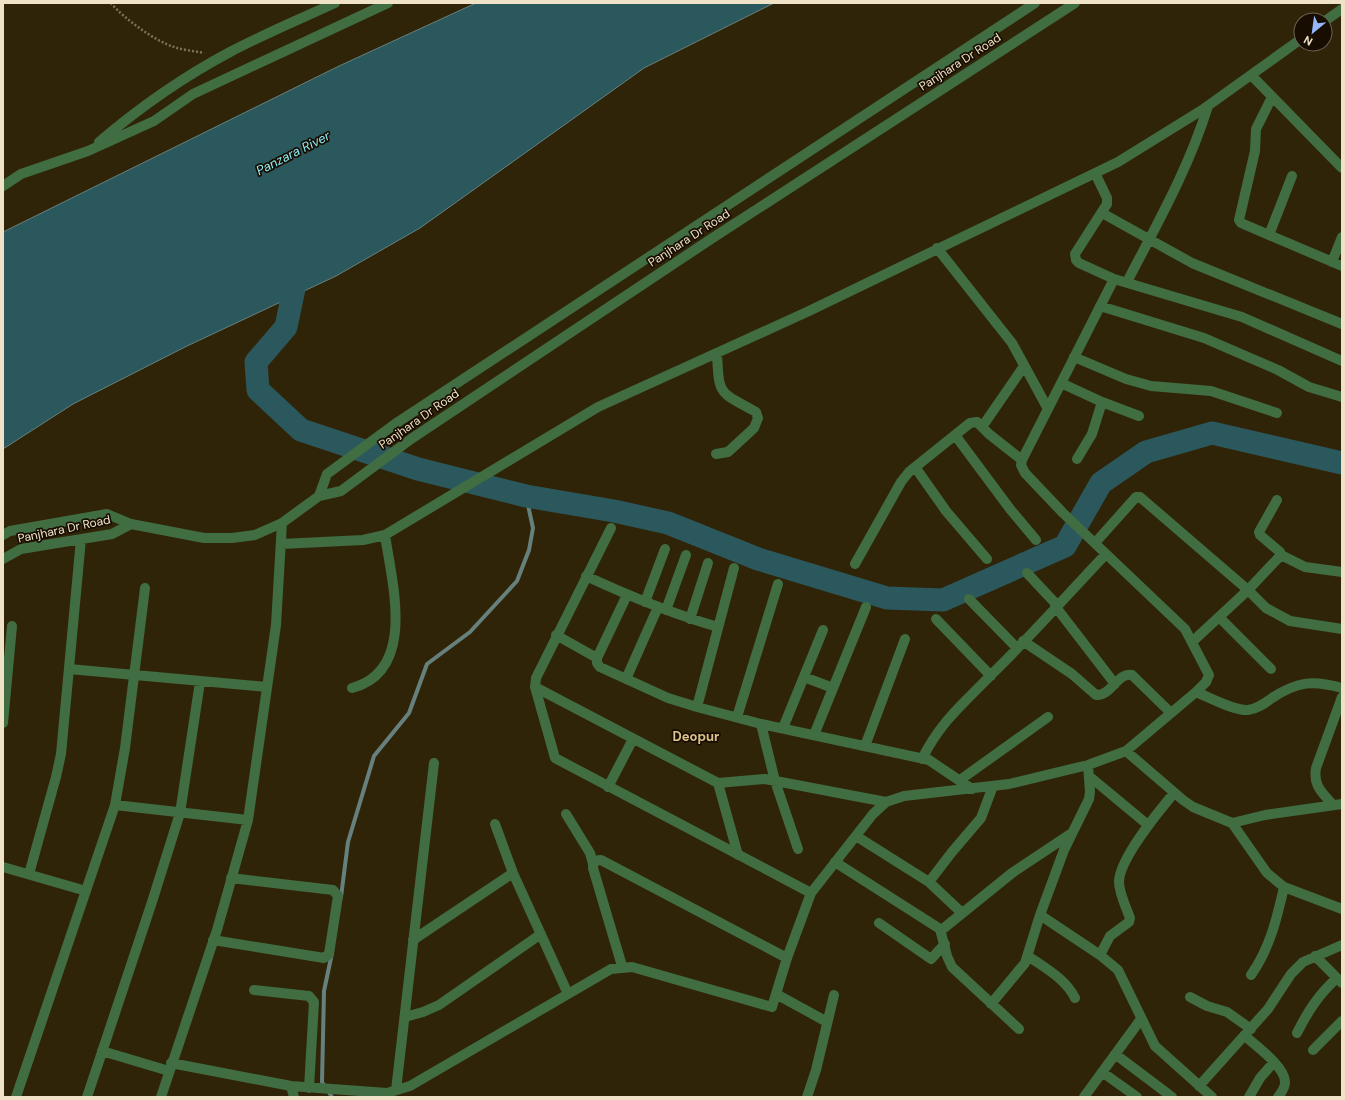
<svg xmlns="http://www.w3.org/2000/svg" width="1345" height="1100" viewBox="0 0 1345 1100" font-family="'DM Sans',sans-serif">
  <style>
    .water { fill: #2b585d; stroke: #66817d }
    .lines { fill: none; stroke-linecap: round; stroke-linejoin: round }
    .stream { stroke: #66817d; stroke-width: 4 }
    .river { stroke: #2b585d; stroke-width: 23 }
    .path { stroke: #7e7256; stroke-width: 2.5; stroke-dasharray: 2 2; stroke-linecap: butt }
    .minor { stroke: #406d42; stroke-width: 10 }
    .labels { text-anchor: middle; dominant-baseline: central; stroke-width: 3.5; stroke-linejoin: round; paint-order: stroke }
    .street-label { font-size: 12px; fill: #efe2c7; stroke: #170d00 }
    .water-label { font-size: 13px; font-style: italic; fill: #8cedf8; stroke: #170d00 }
    .neighbourhood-label { font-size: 13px; font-weight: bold; fill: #dcc28b; stroke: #170d00 }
  </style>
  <rect width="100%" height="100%" fill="#302408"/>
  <path class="water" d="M 476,3 L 774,3 L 644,68 L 420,228 L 336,276 L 185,347 L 73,404 L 3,449 L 3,232 L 339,66 Z"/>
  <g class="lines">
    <path class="stream" d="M 341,897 L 348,842 L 374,756 L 409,713 L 427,664 L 470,632 L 517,581 L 529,550 L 533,528 L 526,496
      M 332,1097 L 322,1082 L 324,991 L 332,953"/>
    <path class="river" d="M 299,265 L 286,327 L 256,362 L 258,390 L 301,430 L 418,469 L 526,496 L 614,511 L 668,523 L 758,559 L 887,598 L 943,600 L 1065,546 L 1101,483 L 1146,452 L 1212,433 L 1342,463"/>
    <path class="path" d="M 111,3 C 123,18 155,41 174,47 C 183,50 194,51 204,53"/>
    <path class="minor" d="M 1325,21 L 1342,9
      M 1251,75 L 1342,168
      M 1272,97 L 1256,129 L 1255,151 L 1239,220 L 1241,223 L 1342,266
      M 99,142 C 139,108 183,77 230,52 C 264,34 300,19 335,3
      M 1095,173 L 1107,198 L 1107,204 L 1075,254 L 1076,260 L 1079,263 L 1114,279
      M 3,186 L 21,174 L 88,151 L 154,121 L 193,94 L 388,3
      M 1102,213 L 1192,263 L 1342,324
      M 1269,235 L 1292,176
      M 937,248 L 1012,343 L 1048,409
      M 1332,262 L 1342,237
      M 1127,282 C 1157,224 1189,168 1208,106
      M 1100,306 L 1204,338 L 1278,370 L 1309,387 L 1342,397
      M 1074,357 L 1126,379 L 1151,386 L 1211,391 L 1277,413
      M 1061,383 L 1102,402 L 1139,416
      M 982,427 L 1024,366
      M 955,435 L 1010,509 L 1036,540
      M 716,454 L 728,452 L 754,428 L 758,418 L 756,412 C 719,391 719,397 717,353
      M 1077,459 L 1092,434 L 1102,402
      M 915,467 L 946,511 L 987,559
      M 319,496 L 327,474 L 395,424 L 1035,3
      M 611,528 L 536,678 L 535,687 L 555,758 L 811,893
      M 3,535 L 10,531 L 107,514 L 131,524 L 204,538 L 232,538 L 255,535 L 282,523 L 319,496 L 341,491 L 411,439 L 711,239 L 1075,3
      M 1095,543 L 1136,497 L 1140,497 L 1248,590 L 1281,555 L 1280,552 L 1260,535 L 1259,532 L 1277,500
      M 281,544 L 363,540 L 385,535 L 598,407 L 809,311 L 1118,162 L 1202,110 L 1301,39
      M 1281,555 L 1305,567 L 1342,572
      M 3,559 L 21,549 L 112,534 L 131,524
      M 855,564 L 901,482 L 909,472 L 970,423 L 977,422 L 989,434 L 1022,460
      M 1027,573 L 1057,605
      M 586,576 C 629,596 673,614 718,627
      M 627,595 L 597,658 L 597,663 L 600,667 L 668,698 L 697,707 L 761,724 L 929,760 L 972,789
      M 969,599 L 1017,648
      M 645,602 L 665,549
      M 1055,606 L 1115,684
      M 666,610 L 686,555
      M 1219,617 L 1271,669
      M 690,619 L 708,563
      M 936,619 L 991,676
      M 556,635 L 597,658
      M 1023,641 L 1072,674 L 1096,695 C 1112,696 1117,672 1132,675 L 1171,713
      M 1192,642 L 1248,590 L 1266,608 L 1290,621 L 1342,629
      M 69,669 L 267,687
      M 804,677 L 833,688
      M 626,679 L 658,607
      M 535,687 L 718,783 L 765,779 L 886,802
      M 352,688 C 417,671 392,583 385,535
      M 1196,692 C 1209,697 1234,711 1248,710 C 1257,709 1265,703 1272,698 C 1298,681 1313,680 1342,688
      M 697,707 L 734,568
      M 737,717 L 778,584
      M 3,723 L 12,626
      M 761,724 L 775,781 L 798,849
      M 783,728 L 823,630
      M 814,735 L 866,607
      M 865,746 L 905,639
      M 1126,751 L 1196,692 L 1206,682 L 1209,675 L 1185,629 L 1063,513 L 1025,473 L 1021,465 L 1022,460 L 1114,279 L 1242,317 L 1342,361
      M 922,759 C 941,721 963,704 991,675 C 1031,636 1068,594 1106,554
      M 1088,765 L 1090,792 L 1089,799 L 1064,850 L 1040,915 L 1100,955 L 1118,970 L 1155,1046 L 1212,1097
      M 1089,776 L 1148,825
      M 960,780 L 1048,717
      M 718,783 L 738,855
      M 608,787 L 633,739
      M 115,805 L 248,820
      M 1333,805 C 1322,792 1313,786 1316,768 L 1342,697
      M 566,814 L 590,853 L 593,864
      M 1232,823 L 1265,815 L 1342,804
      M 495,824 L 513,873 L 568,994
      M 856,836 L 929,882 L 962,913
      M 835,862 L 940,929 L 944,928 L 1012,873 L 1072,833
      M 3,867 L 86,891
      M 29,874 L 56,777 L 61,754 L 81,539
      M 929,882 L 952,852 L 981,818 L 993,786
      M 879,923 L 931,959 L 945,944
      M 940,929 L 947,956 L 952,967 L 1019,1029
      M 213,940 L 324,958 L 329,954 L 338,896 L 333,890 L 231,878
      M 413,940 L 513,873
      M 1100,955 L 1110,936 L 1129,922 L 1130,918 C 1126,907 1119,893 1119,882 C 1119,859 1159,811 1174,793
      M 1028,956 C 1045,968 1066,979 1075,998
      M 1315,956 L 1342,983
      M 622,966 L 593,868 C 593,862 596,860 601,860 L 787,958
      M 1251,975 C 1270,948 1277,918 1284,887
      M 254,990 L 309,996 L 314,1002 L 309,1088
      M 776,994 L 827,1022
      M 1190,997 L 1207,1006 L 1227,1012 L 1251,1029
      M 991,1004 L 1025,963 L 1040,915
      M 405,1017 L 423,1012 L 439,1005 L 541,934
      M 1297,1033 C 1308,1011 1319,994 1337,978
      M 1245,1036 C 1256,1046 1286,1067 1285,1083 C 1285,1088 1281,1093 1278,1097
      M 1313,1050 L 1342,1021
      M 102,1051 L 169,1071
      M 1115,1054 L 1172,1097
      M 171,1063 L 291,1086 L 387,1093 L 410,1086 L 611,969 L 632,967 L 772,1007 L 787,958 L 811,893 L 873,814 L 886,802 L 904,796 L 1009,784 L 1088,765 L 1126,751 L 1183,800 L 1193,807 L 1232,823 L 1267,873 L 1284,887 L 1342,909
      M 1102,1072 L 1137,1097
      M 291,1086 L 294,1097
      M 1199,1086 L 1268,1009 L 1291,974 L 1303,962 L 1342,945
      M 396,1090 L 434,763
      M 16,1097 L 115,805 L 125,748 L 145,588
      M 87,1097 L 152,902 L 180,813 L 200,682
      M 161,1097 L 217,930 L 248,820 L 276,625 L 282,523
      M 807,1097 L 816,1070 L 834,995
      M 1084,1097 L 1141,1019
      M 1249,1097 L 1260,1078 L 1274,1062"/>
  </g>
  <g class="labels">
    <g class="street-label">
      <text transform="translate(960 62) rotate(-33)">Panjhara Dr Road</text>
      <text transform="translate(689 238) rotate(-33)">Panjhara Dr Road</text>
      <text transform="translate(419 419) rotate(-35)">Panjhara Dr Road</text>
      <text transform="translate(64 529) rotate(-12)">Panjhara Dr Road</text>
    </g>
    <g class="water-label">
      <text transform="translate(293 153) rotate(-27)">Panzara River</text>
    </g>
    <g class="neighbourhood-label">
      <text x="696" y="736">Deopur</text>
    </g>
  </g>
  <rect width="1345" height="1100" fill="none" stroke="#efe2c7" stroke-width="8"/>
  <g transform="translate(1313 32) rotate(209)"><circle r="19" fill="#170d00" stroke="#6d6250"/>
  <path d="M0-3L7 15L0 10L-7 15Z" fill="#96b6fd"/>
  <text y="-6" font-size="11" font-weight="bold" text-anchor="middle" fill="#efe2c7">N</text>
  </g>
</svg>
